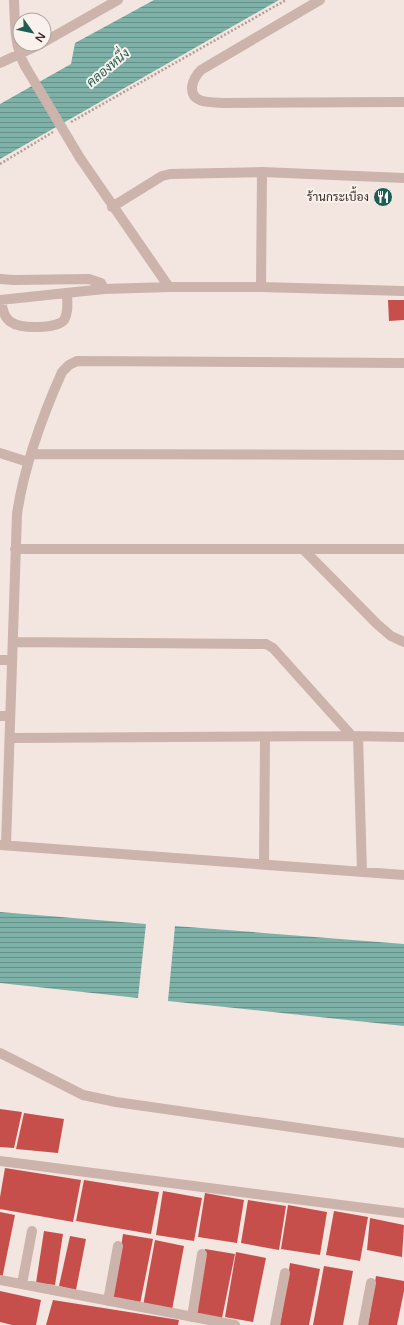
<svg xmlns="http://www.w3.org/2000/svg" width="404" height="1325" viewBox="0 0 404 1325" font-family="'Varela Round',Sarabun,sans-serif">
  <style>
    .water { fill: url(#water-rules) }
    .building { fill: #c64f4b }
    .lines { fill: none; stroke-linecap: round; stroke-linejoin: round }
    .path { stroke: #b89d95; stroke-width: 2.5; stroke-dasharray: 2 2; stroke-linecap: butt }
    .minor { stroke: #ccb3ab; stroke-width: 10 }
    .minor-bridge { stroke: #ccb3ab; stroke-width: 10 }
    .labels { text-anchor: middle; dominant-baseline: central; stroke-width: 4; stroke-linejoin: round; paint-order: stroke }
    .poi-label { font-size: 12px; fill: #3a2c2a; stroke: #faf1ec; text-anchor: end }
    .water-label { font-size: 13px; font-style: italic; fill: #1f5c53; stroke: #faf1ec }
  </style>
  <defs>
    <pattern id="water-rules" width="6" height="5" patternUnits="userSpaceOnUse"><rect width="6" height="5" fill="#7eb1a8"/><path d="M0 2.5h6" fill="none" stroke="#689089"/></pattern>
  </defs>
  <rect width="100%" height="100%" fill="#f3e6e0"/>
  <path class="water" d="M 154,0 L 279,0 L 0,159 L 0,104 L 71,64 L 75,43 Z
    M 0,912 L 146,924 L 138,998 L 0,983 Z
    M 175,926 L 404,944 L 404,1026 L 168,1001 Z"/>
  <path class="building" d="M 388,300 L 404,300 L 404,320 L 389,321 Z
    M 0,1109 L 22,1112 L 14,1148 L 0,1147 Z
    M 24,1113 L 64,1119 L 58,1153 L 16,1149 Z
    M 5,1168 L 81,1180 L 73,1222 L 0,1209 L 0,1197 Z
    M 84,1180 L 159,1192 L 151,1234 L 76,1221 Z
    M 163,1191 L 202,1198 L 194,1241 L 156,1235 Z
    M 205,1193 L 244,1200 L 237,1243 L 198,1237 Z
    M 248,1200 L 286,1206 L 279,1250 L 241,1243 Z
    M 288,1205 L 327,1212 L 320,1255 L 281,1249 Z
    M 334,1211 L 368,1217 L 360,1261 L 326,1255 Z
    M 0,1212 L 15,1215 L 2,1279 L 0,1279 Z
    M 370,1218 L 404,1225 L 402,1257 L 367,1250 Z
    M 44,1231 L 63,1234 L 55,1285 L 36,1283 Z
    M 123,1234 L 153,1239 L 140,1304 L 113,1299 Z
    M 70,1236 L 86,1239 L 76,1290 L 59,1286 Z
    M 155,1240 L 184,1246 L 172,1310 L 143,1306 Z
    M 205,1249 L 235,1254 L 222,1318 L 194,1314 Z
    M 236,1252 L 266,1258 L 253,1322 L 225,1317 Z
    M 290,1263 L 320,1269 L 309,1325 L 280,1325 Z
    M 324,1266 L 353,1271 L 343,1325 L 313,1325 Z
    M 376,1276 L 404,1281 L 404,1291 L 397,1325 L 368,1325 Z
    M 0,1291 L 41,1300 L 36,1325 L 12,1325 L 0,1322 Z
    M 53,1300 L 179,1320 L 178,1325 L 46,1325 Z"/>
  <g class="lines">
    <path class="path" d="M 71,122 L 286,0
      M 0,164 L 53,132"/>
    <path class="minor" d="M 14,0 C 15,22 14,46 25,66
      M 320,0 L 201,70 C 196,75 193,80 192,87 C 191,105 213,102 226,103 L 404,102
      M 44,42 L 118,0
      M 0,63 L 41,44
      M 80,158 L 169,287 L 261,287 L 404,291
      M 112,207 L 162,176 L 170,174 L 262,172 L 404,178
      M 0,279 L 14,280 L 89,279 L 101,283 L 104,289
      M 261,287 L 262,172
      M 0,300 L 104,289 L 169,287
      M 1,300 C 2,308 4,318 11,322 C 20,329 57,329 64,320 C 69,312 67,301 67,293
      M 0,453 L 28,462
      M 31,454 L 404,455
      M 15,549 L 404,549
      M 303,549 L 377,624 L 391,636 L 404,642
      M 13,642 L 266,644 L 273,648 L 352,736
      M 0,660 L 11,660
      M 0,716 L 10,716
      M 358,736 L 362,872
      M 11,738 L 352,736 L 404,737
      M 0,845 L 404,875
      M 6,845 L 17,514 C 24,466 42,417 62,372 L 69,365 L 77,361 L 404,363
      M 264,865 L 265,737
      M 0,1053 L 83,1095 L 116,1102 L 404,1143
      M 0,1161 L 404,1213
      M 0,1280 L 235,1325
      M 22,1284 L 32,1231
      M 108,1301 L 118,1246
      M 192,1317 L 202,1254
      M 275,1325 L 285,1273
      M 363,1325 L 371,1283"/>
    <path class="minor-bridge" d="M 25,66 L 80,158"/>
  </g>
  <defs>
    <symbol id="restaurant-disc" viewBox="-11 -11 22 22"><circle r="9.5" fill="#1f5c53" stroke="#faf1ec"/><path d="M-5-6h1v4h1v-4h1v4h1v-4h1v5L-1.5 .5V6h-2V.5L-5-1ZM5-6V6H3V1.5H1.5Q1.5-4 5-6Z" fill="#fff"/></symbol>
  </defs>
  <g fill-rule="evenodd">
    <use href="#restaurant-disc" x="372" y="186" width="22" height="22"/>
  </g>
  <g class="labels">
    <g class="poi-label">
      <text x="369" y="197">ร้านกระเบื้อง</text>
    </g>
    <g class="water-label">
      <text transform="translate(108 68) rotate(-40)">คลองหนึ่ง</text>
    </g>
  </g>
  <g transform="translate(32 32) rotate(123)"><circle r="19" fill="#faf1ec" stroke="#ada29e"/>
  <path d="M0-3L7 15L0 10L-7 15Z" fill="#1f5c53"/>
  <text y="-6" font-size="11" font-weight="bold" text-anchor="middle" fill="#3a2c2a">N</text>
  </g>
</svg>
